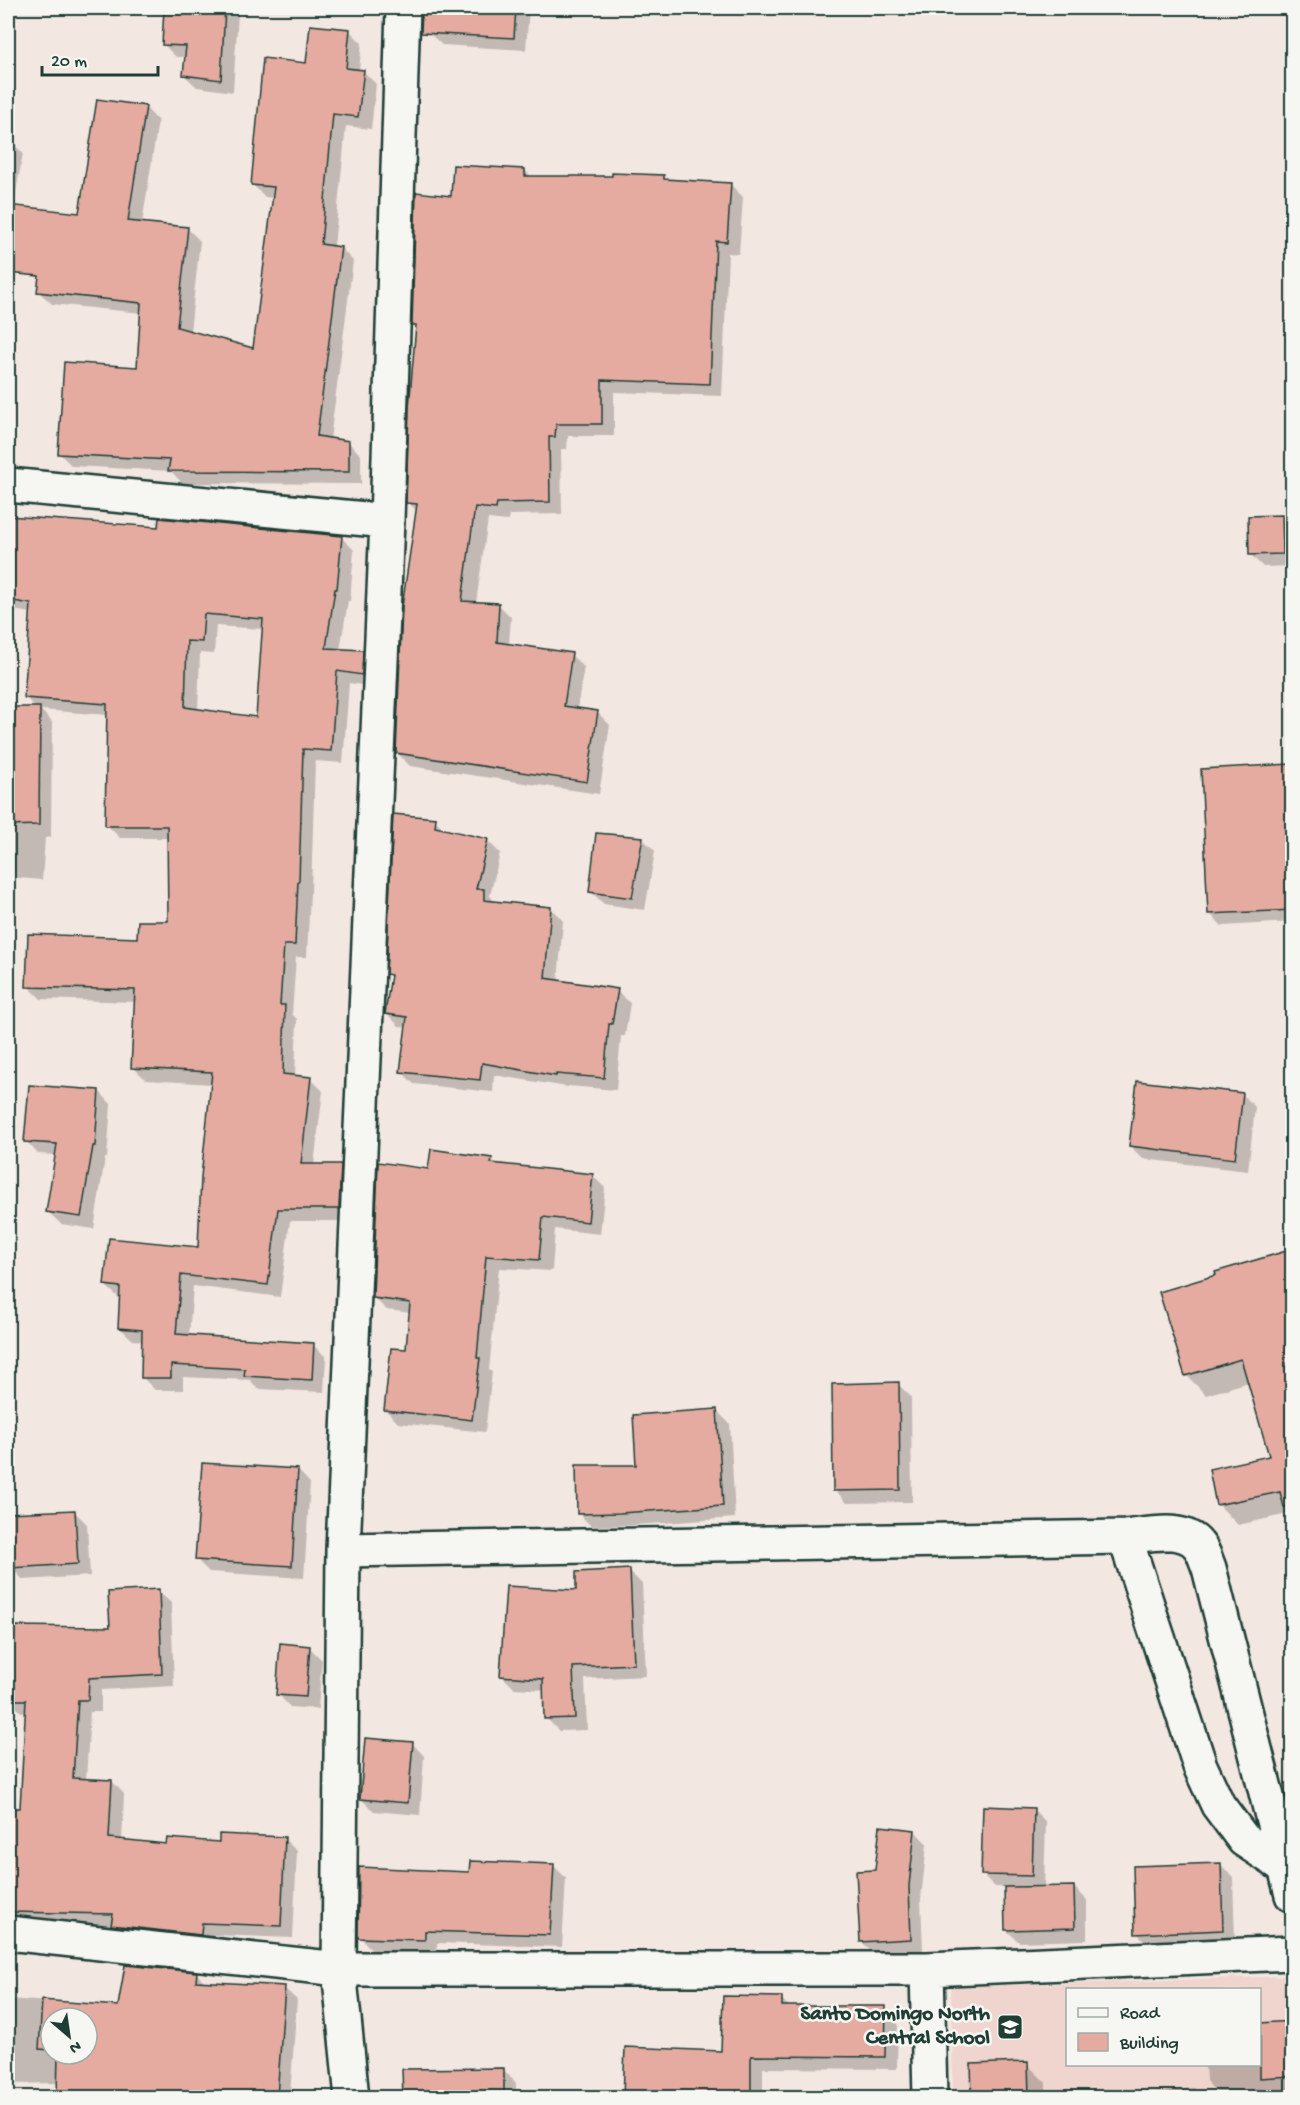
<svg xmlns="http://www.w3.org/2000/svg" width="1300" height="2105" viewBox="0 0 1300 2105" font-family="'Gochi Hand',sans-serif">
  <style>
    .built { fill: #efd5ce; fill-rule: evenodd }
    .shadow { fill: #0003; fill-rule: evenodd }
    .building { fill: #e5aba1; stroke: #1f3d34; stroke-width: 1.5; fill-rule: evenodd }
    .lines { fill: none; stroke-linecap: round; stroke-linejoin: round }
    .minor-casing { stroke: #1f3d34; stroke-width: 38 }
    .minor { stroke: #f6f6f2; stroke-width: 33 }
    .labels { text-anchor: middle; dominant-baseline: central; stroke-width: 5; stroke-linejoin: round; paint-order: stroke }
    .poi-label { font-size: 21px; font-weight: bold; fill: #1f3d34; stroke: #f6f6f2; text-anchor: end }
  </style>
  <rect width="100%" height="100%" fill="#f3e7e2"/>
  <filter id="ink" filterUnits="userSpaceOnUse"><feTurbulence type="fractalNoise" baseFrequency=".0167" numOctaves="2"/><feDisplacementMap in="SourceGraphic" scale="12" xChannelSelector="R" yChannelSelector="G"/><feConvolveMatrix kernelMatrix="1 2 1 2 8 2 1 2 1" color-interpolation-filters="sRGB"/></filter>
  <g filter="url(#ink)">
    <path class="built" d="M 1292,1976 L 1292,2097 L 953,2097 L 951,1987 ZM 1068,1990 L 1260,1990 L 1260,2064 L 1068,2064 Z"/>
    <path class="shadow" d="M 165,8 L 232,8 L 238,13 L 233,92 L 197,87 L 184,75 L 186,57 L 176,57 L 163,44 Z
      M 431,8 L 529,8 L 526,50 L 442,45 L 429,33 Z
      M 349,30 L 362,43 L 359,70 L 363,71 L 376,84 L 371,129 L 346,126 L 334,247 L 341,248 L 353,261 L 330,440 L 348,442 L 361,455 L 361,484 L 182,483 L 171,471 L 72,466 L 60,454 L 139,368 L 142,313 L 52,304 L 39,292 L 81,215 L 146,108 L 158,121 L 142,224 L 187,228 L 200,241 L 190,332 L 254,350 L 274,198 L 265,197 L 252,184 L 307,65 Z
      M 8,139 L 23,153 L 10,226 L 8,226 Z
      M 525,170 L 531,177 L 663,177 L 667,180 L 730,184 L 743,197 L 739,254 L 728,253 L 722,396 L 614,392 L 614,436 L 568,436 L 567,449 L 561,449 L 562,514 L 509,515 L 508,521 L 488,519 L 476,603 L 499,605 L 511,617 L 509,645 L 571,655 L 584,667 L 577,709 L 597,712 L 610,725 L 599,794 L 410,766 L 397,753 L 418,512 L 408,502 L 418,328 L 413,324 L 452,198 Z
      M 1281,516 L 1292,528 L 1292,566 L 1263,567 L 1250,554 Z
      M 8,517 L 159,528 L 341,537 L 354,550 L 350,601 L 348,601 L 340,650 L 362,652 L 375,664 L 374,687 L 349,683 L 343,763 L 315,761 L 311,893 L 310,893 L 307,957 L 296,957 L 292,1014 L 297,1019 L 295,1077 L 310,1078 L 323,1091 L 314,1165 L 340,1166 L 353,1178 L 351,1221 L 290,1221 L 280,1297 L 193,1286 L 189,1336 L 313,1345 L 326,1357 L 324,1392 L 258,1389 L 250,1380 L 183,1377 L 183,1390 L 155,1390 L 142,1377 L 143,1341 L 133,1340 L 120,1328 L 121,1298 L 118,1297 L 105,1285 L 200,1249 L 213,1084 L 146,1080 L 133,1067 L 136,1002 L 41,999 L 28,986 L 139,940 L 170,923 L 169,838 L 120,838 L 107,825 L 108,715 L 41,710 L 52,722 L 51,837 L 45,838 L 42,880 L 8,877 L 8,708 L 37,709 L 26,698 L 31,613 L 12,610 L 8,606 ZM 216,626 L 263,629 L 257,719 L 198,711 L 200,653 L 214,654 Z
      M 1292,767 L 1292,922 L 1222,926 L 1209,913 L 1203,770 Z
      M 435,820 L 446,831 L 487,840 L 500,853 L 490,896 L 496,903 L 551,908 L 563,921 L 558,982 L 617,991 L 630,1003 L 625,1036 L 621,1036 L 616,1090 L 568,1086 L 568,1087 L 494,1075 L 493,1092 L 414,1084 L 402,1072 L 408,1027 L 399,1026 L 386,1013 L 392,978 L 388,974 Z
      M 598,835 L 643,839 L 655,851 L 645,910 L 604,904 L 591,892 Z
      M 99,1091 L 111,1104 L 107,1158 L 105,1158 L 94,1229 L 61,1224 L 48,1212 L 56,1155 L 38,1154 L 26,1141 Z
      M 1243,1095 L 1255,1107 L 1248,1171 L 1143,1159 L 1130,1146 Z
      M 491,1159 L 497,1165 L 593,1176 L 605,1188 L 600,1234 L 555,1229 L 552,1271 L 499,1268 L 489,1370 L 492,1372 L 485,1432 L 398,1423 L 386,1410 L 407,1351 L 411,1313 L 387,1310 L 374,1298 L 429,1171 Z
      M 1292,1251 L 1292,1530 L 1288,1514 L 1238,1525 L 1218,1504 L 1271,1457 L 1249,1382 L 1206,1395 L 1186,1375 Z
      M 898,1384 L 911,1397 L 912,1502 L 847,1503 L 835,1490 Z
      M 717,1411 L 730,1424 L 735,1518 L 634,1525 L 591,1526 L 578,1513 L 638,1466 Z
      M 298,1470 L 310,1483 L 304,1578 L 209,1572 L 197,1560 Z
      M 74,1511 L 87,1524 L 90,1576 L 23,1580 L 11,1567 Z
      M 629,1571 L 642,1584 L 646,1676 L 585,1679 L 587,1730 L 559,1731 L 546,1718 L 545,1690 L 514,1688 L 502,1676 L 578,1591 Z
      M 158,1591 L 171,1603 L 174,1686 L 101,1690 L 101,1712 L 90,1712 L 86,1780 L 112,1781 L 124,1794 L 122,1841 L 167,1846 L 284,1839 L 297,1851 L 293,1938 L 214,1935 L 213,1947 L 125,1937 L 113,1926 L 25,1924 L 8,1931 L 8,1809 L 21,1809 L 27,1712 L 21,1712 L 8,1699 L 9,1627 L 112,1629 Z
      M 309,1647 L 322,1660 L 318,1709 L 290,1707 L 278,1694 Z
      M 412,1743 L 424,1756 L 420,1815 L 374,1811 L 361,1799 Z
      M 1033,1809 L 1046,1822 L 1044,1888 L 1074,1887 L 1087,1900 L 1087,1940 L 1019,1942 L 1006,1930 L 1006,1887 L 995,1887 L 982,1874 Z
      M 915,1831 L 927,1844 L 921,1899 L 923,1951 L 874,1954 L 861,1941 L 877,1871 Z
      M 553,1865 L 566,1878 L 562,1947 L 437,1943 L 437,1952 L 372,1950 L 360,1937 L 471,1873 Z
      M 1221,1865 L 1233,1877 L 1235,1942 L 1149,1946 L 1137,1933 Z
      M 197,1974 L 206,1983 L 284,1988 L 297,2000 L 290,2096 L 278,2095 L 278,2098 L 59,2098 L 59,2083 L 8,2084 L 8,1999 L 119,2007 ZM 51,2018 L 87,2018 L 87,2054 L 51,2054 Z
      M 781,1999 L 790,2007 L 885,2008 L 898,2021 L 897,2069 L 763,2068 L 763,2098 L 624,2098 L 627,2049 L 723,2053 Z
      M 1292,2023 L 1292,2090 L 1219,2095 L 1206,2081 L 1205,2064 L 1260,2064 L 1260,2025 Z
      M 1027,2064 L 1046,2083 L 1046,2098 L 973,2098 L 972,2066 Z
      M 504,2070 L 516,2083 L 516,2098 L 436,2098 L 436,2071 Z
      M 1194,2088 L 1203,2098 L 1125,2098 L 1125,2097 Z"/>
    <path class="building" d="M 164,8 L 225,8 L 221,80 L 183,75 L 186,46 L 162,45 Z
      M 422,8 L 516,8 L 514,38 L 421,33 Z
      M 310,25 L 350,29 L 346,68 L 364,70 L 358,117 L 333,114 L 321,244 L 341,247 L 317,436 L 349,441 L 349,472 L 168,471 L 170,460 L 58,454 L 64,362 L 137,367 L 141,303 L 37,292 L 39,276 L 8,273 L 8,205 L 79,213 L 97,99 L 146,106 L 128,221 L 188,227 L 177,327 L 253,348 L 274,187 L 251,185 L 263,58 L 306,63 Z
      M 453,165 L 525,169 L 525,176 L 612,176 L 612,173 L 664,175 L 664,179 L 731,183 L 727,242 L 716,241 L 710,384 L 602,380 L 602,424 L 556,424 L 555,437 L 549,437 L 550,502 L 497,503 L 496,509 L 475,507 L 462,601 L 499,603 L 497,642 L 572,653 L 564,706 L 598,711 L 587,782 L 396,753 L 402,607 L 417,504 L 406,503 L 409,408 L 416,325 L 412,325 L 416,192 L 451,196 Z
      M 1282,515 L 1283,554 L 1249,555 L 1248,516 Z
      M 8,516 L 158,527 L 159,518 L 342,536 L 337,589 L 335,589 L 326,648 L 363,650 L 362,675 L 337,671 L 331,751 L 303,749 L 299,881 L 298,881 L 295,945 L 284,945 L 280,1005 L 285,1005 L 283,1074 L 311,1077 L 301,1164 L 341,1164 L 339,1209 L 278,1209 L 268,1285 L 181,1275 L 176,1334 L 314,1343 L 312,1380 L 244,1376 L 245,1369 L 171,1365 L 171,1378 L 141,1378 L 142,1330 L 118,1328 L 120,1287 L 104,1285 L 109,1238 L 198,1247 L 201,1177 L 212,1072 L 131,1068 L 135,990 L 26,987 L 28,934 L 137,938 L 138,921 L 168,921 L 167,826 L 105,826 L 107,704 L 24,698 L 31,604 L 8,600 ZM 204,614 L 263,619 L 256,717 L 185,707 L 187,641 L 202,642 Z
      M 8,707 L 40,707 L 39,825 L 8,826 Z
      M 1292,764 L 1293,910 L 1208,914 L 1201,769 Z
      M 393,814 L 436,818 L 435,827 L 488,839 L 476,889 L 484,889 L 484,900 L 551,907 L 545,978 L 618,989 L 612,1024 L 609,1024 L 604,1078 L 556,1074 L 556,1076 L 482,1063 L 480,1080 L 400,1072 L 407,1017 L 385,1014 L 391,975 L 386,974 Z
      M 596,833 L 643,837 L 632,898 L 589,892 Z
      M 1137,1081 L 1243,1093 L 1235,1159 L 1129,1146 Z
      M 29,1085 L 99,1090 L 95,1146 L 93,1146 L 81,1217 L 46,1212 L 57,1144 L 24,1142 Z
      M 431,1149 L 492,1158 L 491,1163 L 593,1174 L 588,1222 L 543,1217 L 539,1260 L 486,1256 L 477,1358 L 480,1358 L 472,1420 L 384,1410 L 391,1348 L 406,1349 L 410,1303 L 373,1298 L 378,1162 L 428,1169 Z
      M 1293,1249 L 1293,1506 L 1284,1507 L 1280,1492 L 1216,1505 L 1209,1469 L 1269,1456 L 1241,1359 L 1185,1376 L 1159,1292 L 1216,1275 L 1215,1272 Z
      M 899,1382 L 900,1490 L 833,1491 L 832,1384 Z
      M 717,1409 L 723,1506 L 620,1513 L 577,1514 L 576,1465 L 636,1465 L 633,1415 Z
      M 202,1463 L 298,1469 L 292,1566 L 195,1560 Z
      M 75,1510 L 78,1564 L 9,1568 L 8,1513 Z
      M 630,1569 L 634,1664 L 573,1667 L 575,1718 L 544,1719 L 543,1679 L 500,1676 L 506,1586 L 576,1590 L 576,1572 Z
      M 159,1589 L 162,1674 L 89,1678 L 88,1700 L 78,1700 L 73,1778 L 112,1780 L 109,1838 L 166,1844 L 167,1838 L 219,1842 L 219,1834 L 285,1837 L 281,1926 L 202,1923 L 201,1935 L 111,1925 L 113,1914 L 8,1912 L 8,1808 L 20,1808 L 26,1700 L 8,1700 L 8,1626 L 110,1627 L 108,1592 Z
      M 280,1643 L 310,1646 L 306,1697 L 276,1695 Z
      M 365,1738 L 413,1742 L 408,1803 L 360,1799 Z
      M 983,1806 L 1034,1808 L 1032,1876 L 981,1875 Z
      M 880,1826 L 915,1830 L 909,1886 L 911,1939 L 860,1942 L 856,1871 L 875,1870 Z
      M 470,1861 L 554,1864 L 550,1935 L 425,1931 L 425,1940 L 358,1938 L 359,1867 L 469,1872 Z
      M 1221,1863 L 1223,1930 L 1135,1934 L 1133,1866 Z
      M 1074,1886 L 1075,1928 L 1005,1930 L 1004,1887 Z
      M 125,1965 L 197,1972 L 196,1981 L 285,1986 L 277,2097 L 57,2097 L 58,2054 L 87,2054 L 87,2018 L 51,2018 L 51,2050 L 39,2049 L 42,2000 L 118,2006 Z
      M 723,1996 L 782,1997 L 782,2006 L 886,2006 L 885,2057 L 751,2056 L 751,2097 L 623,2097 L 625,2047 L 721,2051 Z
      M 1293,2021 L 1293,2076 L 1260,2078 L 1260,2023 Z
      M 1028,2062 L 1029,2097 L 972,2097 L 971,2064 Z
      M 504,2068 L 504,2097 L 403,2097 L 402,2069 Z"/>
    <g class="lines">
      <defs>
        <path id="minor" d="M 8,485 L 387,521
          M 1125,1537 L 1200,1766 L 1218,1805 L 1244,1840 L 1285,1867
          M 343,1550 L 1125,1537 C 1147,1535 1184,1525 1199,1546 C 1204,1552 1206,1561 1209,1568 L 1292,1895
          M 8,1933 L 339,1969 L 927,1969 L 1292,1953
          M 927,1969 L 930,2098
          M 352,2098 L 339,1969 L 343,1550 L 387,521 L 403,8"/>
      </defs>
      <use href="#minor" class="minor-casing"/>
      <use href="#minor" class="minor"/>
    </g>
  </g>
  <defs>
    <symbol id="school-square" viewBox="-11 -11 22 22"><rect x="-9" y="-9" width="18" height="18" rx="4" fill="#1f3d34" stroke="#f6f6f2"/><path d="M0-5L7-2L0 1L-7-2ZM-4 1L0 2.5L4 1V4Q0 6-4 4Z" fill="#fff"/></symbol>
  </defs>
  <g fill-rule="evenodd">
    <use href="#school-square" x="995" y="2012" width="30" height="30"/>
  </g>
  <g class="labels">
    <g class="poi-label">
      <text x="990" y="2015">Santo Domingo North<tspan x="990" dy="24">Central School</tspan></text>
    </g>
  </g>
  <rect width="1300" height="2105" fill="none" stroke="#f6f6f2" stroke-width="30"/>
  <rect x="15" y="15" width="1270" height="2075" fill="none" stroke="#1f3d34" stroke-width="2" filter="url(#ink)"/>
  <rect x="1066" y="1988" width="195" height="78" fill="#f6f6f2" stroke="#a0aca6" stroke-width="1.5"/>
  <rect x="1078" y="2008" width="30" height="9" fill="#f6f6f2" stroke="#a0aca6" stroke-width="1.5"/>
  <text x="1120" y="2018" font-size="18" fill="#1f3d34">Road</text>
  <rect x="1078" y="2033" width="30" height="18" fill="#e5aba1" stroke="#a0aca6" stroke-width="1.5"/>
  <text x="1120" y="2048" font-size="18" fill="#1f3d34">Building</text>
  <g transform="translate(69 2036) rotate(151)"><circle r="28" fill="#f6f6f2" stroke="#a0aca6" stroke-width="1.5"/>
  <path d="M0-4.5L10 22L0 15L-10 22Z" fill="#1f3d34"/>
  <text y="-9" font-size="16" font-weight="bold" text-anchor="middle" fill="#1f3d34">N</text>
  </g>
  <path d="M42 66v9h116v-9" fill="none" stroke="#1f3d34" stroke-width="3"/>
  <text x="51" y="66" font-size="18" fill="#1f3d34" stroke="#f6f6f2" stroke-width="4.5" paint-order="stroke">20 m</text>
</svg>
